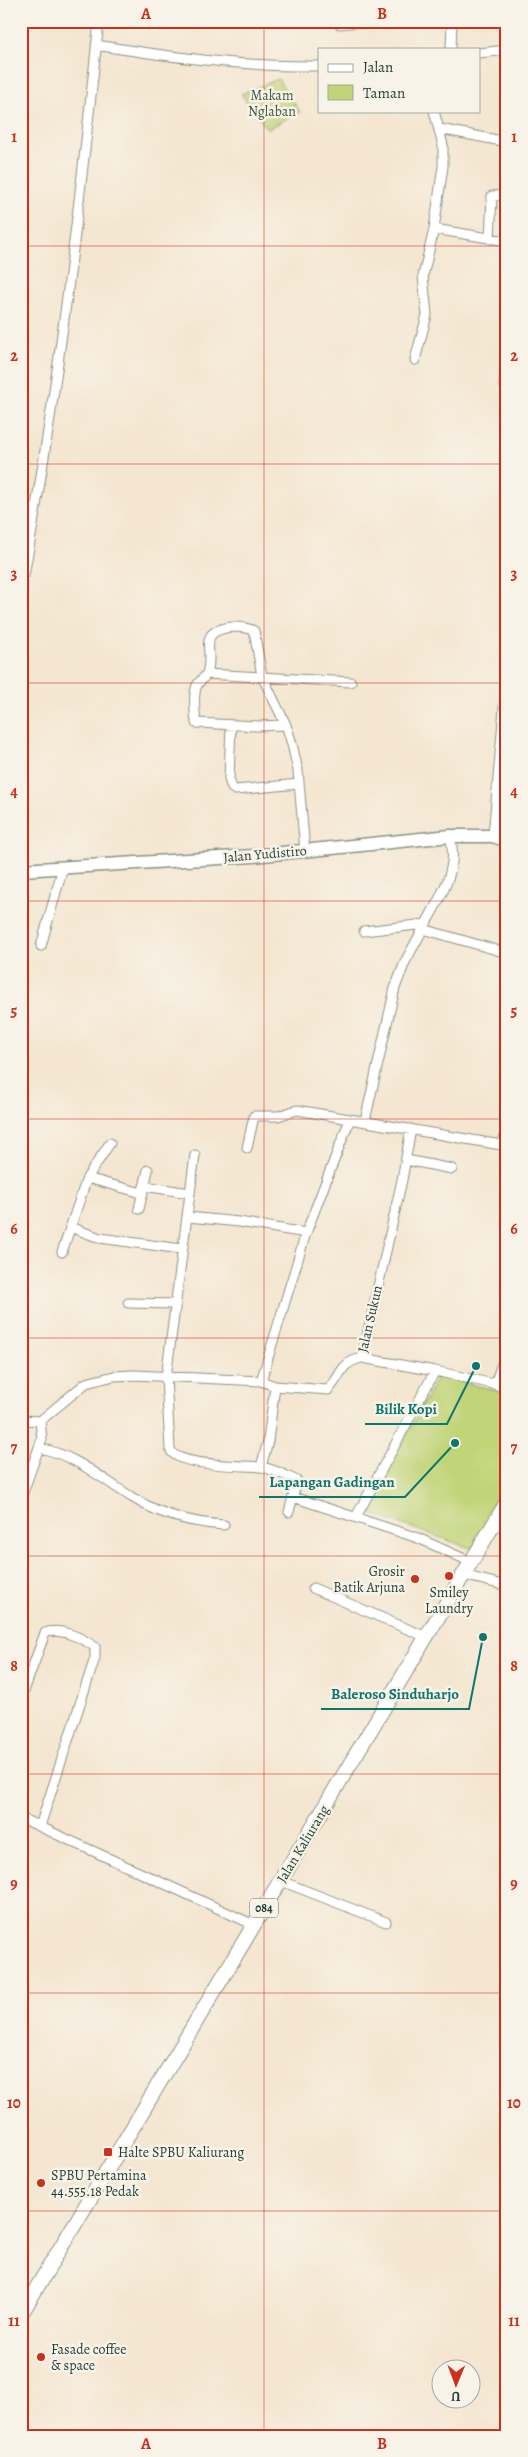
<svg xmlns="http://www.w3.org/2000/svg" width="528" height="2457" viewBox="0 0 528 2457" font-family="Alegreya,serif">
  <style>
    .green { fill: #c1d477; stroke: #708856 }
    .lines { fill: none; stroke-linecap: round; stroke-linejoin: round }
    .street-casing { stroke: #8a9282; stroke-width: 11 }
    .secondary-casing { stroke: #8a9282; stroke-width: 15 }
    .primary-casing { stroke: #8a9282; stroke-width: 16 }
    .street { stroke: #fff; stroke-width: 9 }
    .secondary { stroke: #fff; stroke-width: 12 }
    .primary { stroke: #fff; stroke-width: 14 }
    .grid { fill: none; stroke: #c8321e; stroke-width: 1; stroke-opacity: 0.55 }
    .poi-dot { fill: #c8321e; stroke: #f7f3e8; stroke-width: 2 }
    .labels { text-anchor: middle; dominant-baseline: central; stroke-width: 5; stroke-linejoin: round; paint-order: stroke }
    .shield { fill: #f7f3e8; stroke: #60746a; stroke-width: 1 }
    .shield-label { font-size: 12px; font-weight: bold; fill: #1f3d34 }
    .park-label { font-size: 14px; fill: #3f5b41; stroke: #f7f3e8 }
    .street-label { font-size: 14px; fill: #1f3d34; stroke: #f7f3e8 }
    .poi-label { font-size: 14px; fill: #1f3d34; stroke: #f7f3e8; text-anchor: start }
    .leader { fill: none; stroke: #0f766e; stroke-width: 2 }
    .callout-dot { fill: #0f766e; stroke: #f7f3e8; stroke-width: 2 }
    .callout-label { font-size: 15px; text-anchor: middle; font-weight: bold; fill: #0f766e; stroke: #f7f3e8; stroke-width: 5; stroke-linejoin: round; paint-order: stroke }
    .neatline { fill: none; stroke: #c8321e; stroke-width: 2 }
    .grid-label { font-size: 16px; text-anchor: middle; font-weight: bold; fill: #c8321e }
  </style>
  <rect width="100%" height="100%" fill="#f7f3e8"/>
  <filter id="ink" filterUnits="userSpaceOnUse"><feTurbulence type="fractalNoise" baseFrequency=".02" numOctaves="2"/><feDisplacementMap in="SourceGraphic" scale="10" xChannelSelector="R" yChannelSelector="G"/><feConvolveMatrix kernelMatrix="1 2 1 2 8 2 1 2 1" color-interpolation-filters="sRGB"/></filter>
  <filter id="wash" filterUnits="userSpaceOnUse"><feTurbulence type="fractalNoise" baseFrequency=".0096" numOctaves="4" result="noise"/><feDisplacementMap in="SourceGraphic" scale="20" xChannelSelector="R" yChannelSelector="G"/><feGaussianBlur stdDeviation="1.12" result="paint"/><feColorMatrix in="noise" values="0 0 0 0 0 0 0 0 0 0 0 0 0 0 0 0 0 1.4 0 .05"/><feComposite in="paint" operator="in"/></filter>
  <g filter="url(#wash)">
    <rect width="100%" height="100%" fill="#f4e6d0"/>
    <path class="green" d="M 278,79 L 300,112 L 267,129 L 241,94 Z
      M 438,1376 L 507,1393 L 507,1492 L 473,1549 L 366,1512 Z"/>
  </g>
  <g filter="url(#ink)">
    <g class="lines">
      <defs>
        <path id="street" d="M 339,24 L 371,21
          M 96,45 C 170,57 245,67 319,66
          M 451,49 L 452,21
          M 479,53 L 507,50
          M 440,129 L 507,142
          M 434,229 L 507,241
          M 490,239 L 492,196 L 507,195
          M 507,350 L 504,384 L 507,387
          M 415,360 L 427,315 L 423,276 L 434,229 L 443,166 L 443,145 L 434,111
          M 21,592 C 56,403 79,212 99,21
          M 207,674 L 351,682
          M 231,725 L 229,779 L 232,788 L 235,790 L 299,784
          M 286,725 L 257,726 L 196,723 C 195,713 193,698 196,688 C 197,682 205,678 207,673 C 215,650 195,631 232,627 C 239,627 248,627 254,631 L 262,676 L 286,725 L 292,744 L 298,771 L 305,851
          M 450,836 C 460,871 438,900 423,929 L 507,953
          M 493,836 L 507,674
          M 364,931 L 426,924
          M 41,946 L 63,867
          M 365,1121 L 395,988 L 405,962 L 423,929
          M 503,1146 L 507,1122
          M 247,1148 L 254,1116 L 278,1116 L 297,1110 L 507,1146
          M 195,1155 L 166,1377 L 170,1449 C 176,1467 243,1465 261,1467 C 274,1469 285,1475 297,1481 L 289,1512
          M 406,1160 L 452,1169
          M 87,1178 L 142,1193
          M 144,1186 L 190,1193
          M 139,1209 L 148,1170
          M 188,1217 L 239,1222 L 306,1233
          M 70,1227 L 100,1238 L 181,1249
          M 62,1252 L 87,1178 L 110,1143
          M 128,1303 L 174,1304
          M 362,1358 L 402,1180 L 411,1129
          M 261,1381 L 306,1233 L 350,1119
          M 495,1383 L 507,1351
          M 21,1420 L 40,1421 L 86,1383 L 114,1376 L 134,1375 L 261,1381 L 275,1386 L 328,1390 C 342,1376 339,1363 362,1358 L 435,1371 L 507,1387
          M 40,1448 C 79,1457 100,1478 133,1498 C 161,1515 192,1523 224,1525
          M 261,1467 L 268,1441 L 275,1386
          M 293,1497 L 418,1538 L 471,1562
          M 21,1498 L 42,1439 L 40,1421
          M 356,1517 L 435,1371
          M 463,1575 L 507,1586
          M 313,1588 L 426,1637
          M 21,1699 L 45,1633 C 60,1627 82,1638 95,1647 L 95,1658 L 40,1826
          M 21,1818 L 254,1925
          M 281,1881 L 386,1922"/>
        <path id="secondary" d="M 21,870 L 253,856 L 450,836 L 493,836 L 507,841"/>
        <path id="primary" d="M 21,2314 L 507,1502"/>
      </defs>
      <use href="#street" class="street-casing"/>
      <use href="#secondary" class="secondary-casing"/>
      <use href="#primary" class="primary-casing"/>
      <use href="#street" class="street"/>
      <use href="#secondary" class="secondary"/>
      <use href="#primary" class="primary"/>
    </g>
  </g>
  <path class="grid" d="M 264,21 L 264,2436M 21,246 L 507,246M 21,464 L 507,464M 21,683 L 507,683M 21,901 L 507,901M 21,1119 L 507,1119M 21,1338 L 507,1338M 21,1556 L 507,1556M 21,1774 L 507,1774M 21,1993 L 507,1993M 21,2211 L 507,2211"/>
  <g class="poi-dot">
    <circle cx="449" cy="1576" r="5"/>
    <circle cx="415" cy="1579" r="5"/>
    <rect x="103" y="2147" width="10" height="10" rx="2.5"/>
    <circle cx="41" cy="2183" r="5"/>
    <circle cx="41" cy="2357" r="5"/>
  </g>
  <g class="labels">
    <rect class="shield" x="250" y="1898.5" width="28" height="19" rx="4"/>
    <g class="shield-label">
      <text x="264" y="1908">084</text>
    </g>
    <g class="park-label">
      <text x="272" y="95">Makam<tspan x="272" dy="16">Nglaban</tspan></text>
    </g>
    <g class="street-label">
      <text transform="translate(265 854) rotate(-5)">Jalan Yudistiro</text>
      <text transform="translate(370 1319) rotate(-77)">Jalan Sukun</text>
      <text transform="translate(303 1844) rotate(-59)">Jalan Kaliurang</text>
    </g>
    <g class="poi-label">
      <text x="405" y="1571" text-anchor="end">Grosir<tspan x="405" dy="16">Batik Arjuna</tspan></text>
      <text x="449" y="1592" text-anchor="middle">Smiley<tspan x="449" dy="16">Laundry</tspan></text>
      <text x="118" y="2152">Halte SPBU Kaliurang</text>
      <text x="51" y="2175">SPBU Pertamina<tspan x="51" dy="16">44.555.18 Pedak</tspan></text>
      <text x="51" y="2349">Fasade coffee<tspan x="51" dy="16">&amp; space</tspan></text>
    </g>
  </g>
  <path class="leader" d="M476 1366L447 1424H365M455 1443L405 1497H259M483 1637L469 1709H321"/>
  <g class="callout-dot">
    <circle cx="476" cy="1366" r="5"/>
    <circle cx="455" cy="1443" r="5"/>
    <circle cx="483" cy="1637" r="5"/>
  </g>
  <g class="callout-label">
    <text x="406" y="1414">Bilik Kopi</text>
    <text x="332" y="1487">Lapangan Gadingan</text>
    <text x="395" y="1699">Baleroso Sinduharjo</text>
  </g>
  <rect width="528" height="2457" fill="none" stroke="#f7f3e8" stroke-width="55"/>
  <rect x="318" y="48" width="162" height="65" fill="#f7f3e8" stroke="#a1aaa0"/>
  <rect x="328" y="64" width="25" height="8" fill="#ffffff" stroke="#a1aaa0"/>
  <text x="363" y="72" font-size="15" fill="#1f3d34">Jalan</text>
  <rect x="328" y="85" width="25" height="15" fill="#c1d477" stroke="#a1aaa0"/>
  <text x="363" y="98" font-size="15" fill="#1f3d34">Taman</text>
  <g transform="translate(456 2384) rotate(181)"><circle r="24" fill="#f7f3e8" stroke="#a1aaa0"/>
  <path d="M0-4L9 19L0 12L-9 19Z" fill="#c8321e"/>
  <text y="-8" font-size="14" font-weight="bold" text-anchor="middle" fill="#1f3d34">U</text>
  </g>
  <rect x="28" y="28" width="472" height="2402" class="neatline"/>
  <g class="grid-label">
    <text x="146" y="19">A</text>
    <text x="382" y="19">B</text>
    <text x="14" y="142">1</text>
    <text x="514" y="142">1</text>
    <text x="14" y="361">2</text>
    <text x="514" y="361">2</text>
    <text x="14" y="579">3</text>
    <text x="514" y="579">3</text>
    <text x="14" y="797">4</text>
    <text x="514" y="797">4</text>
    <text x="14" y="1016">5</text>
    <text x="514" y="1016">5</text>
    <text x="14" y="1234">6</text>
    <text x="514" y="1234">6</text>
    <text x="14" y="1453">7</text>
    <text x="514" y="1453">7</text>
    <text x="14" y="1671">8</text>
    <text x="514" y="1671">8</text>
    <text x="14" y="1889">9</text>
    <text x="514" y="1889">9</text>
    <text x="14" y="2108">10</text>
    <text x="514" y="2108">10</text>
    <text x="14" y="2326">11</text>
    <text x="514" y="2326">11</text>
    <text x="146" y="2449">A</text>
    <text x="382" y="2449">B</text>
  </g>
</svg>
